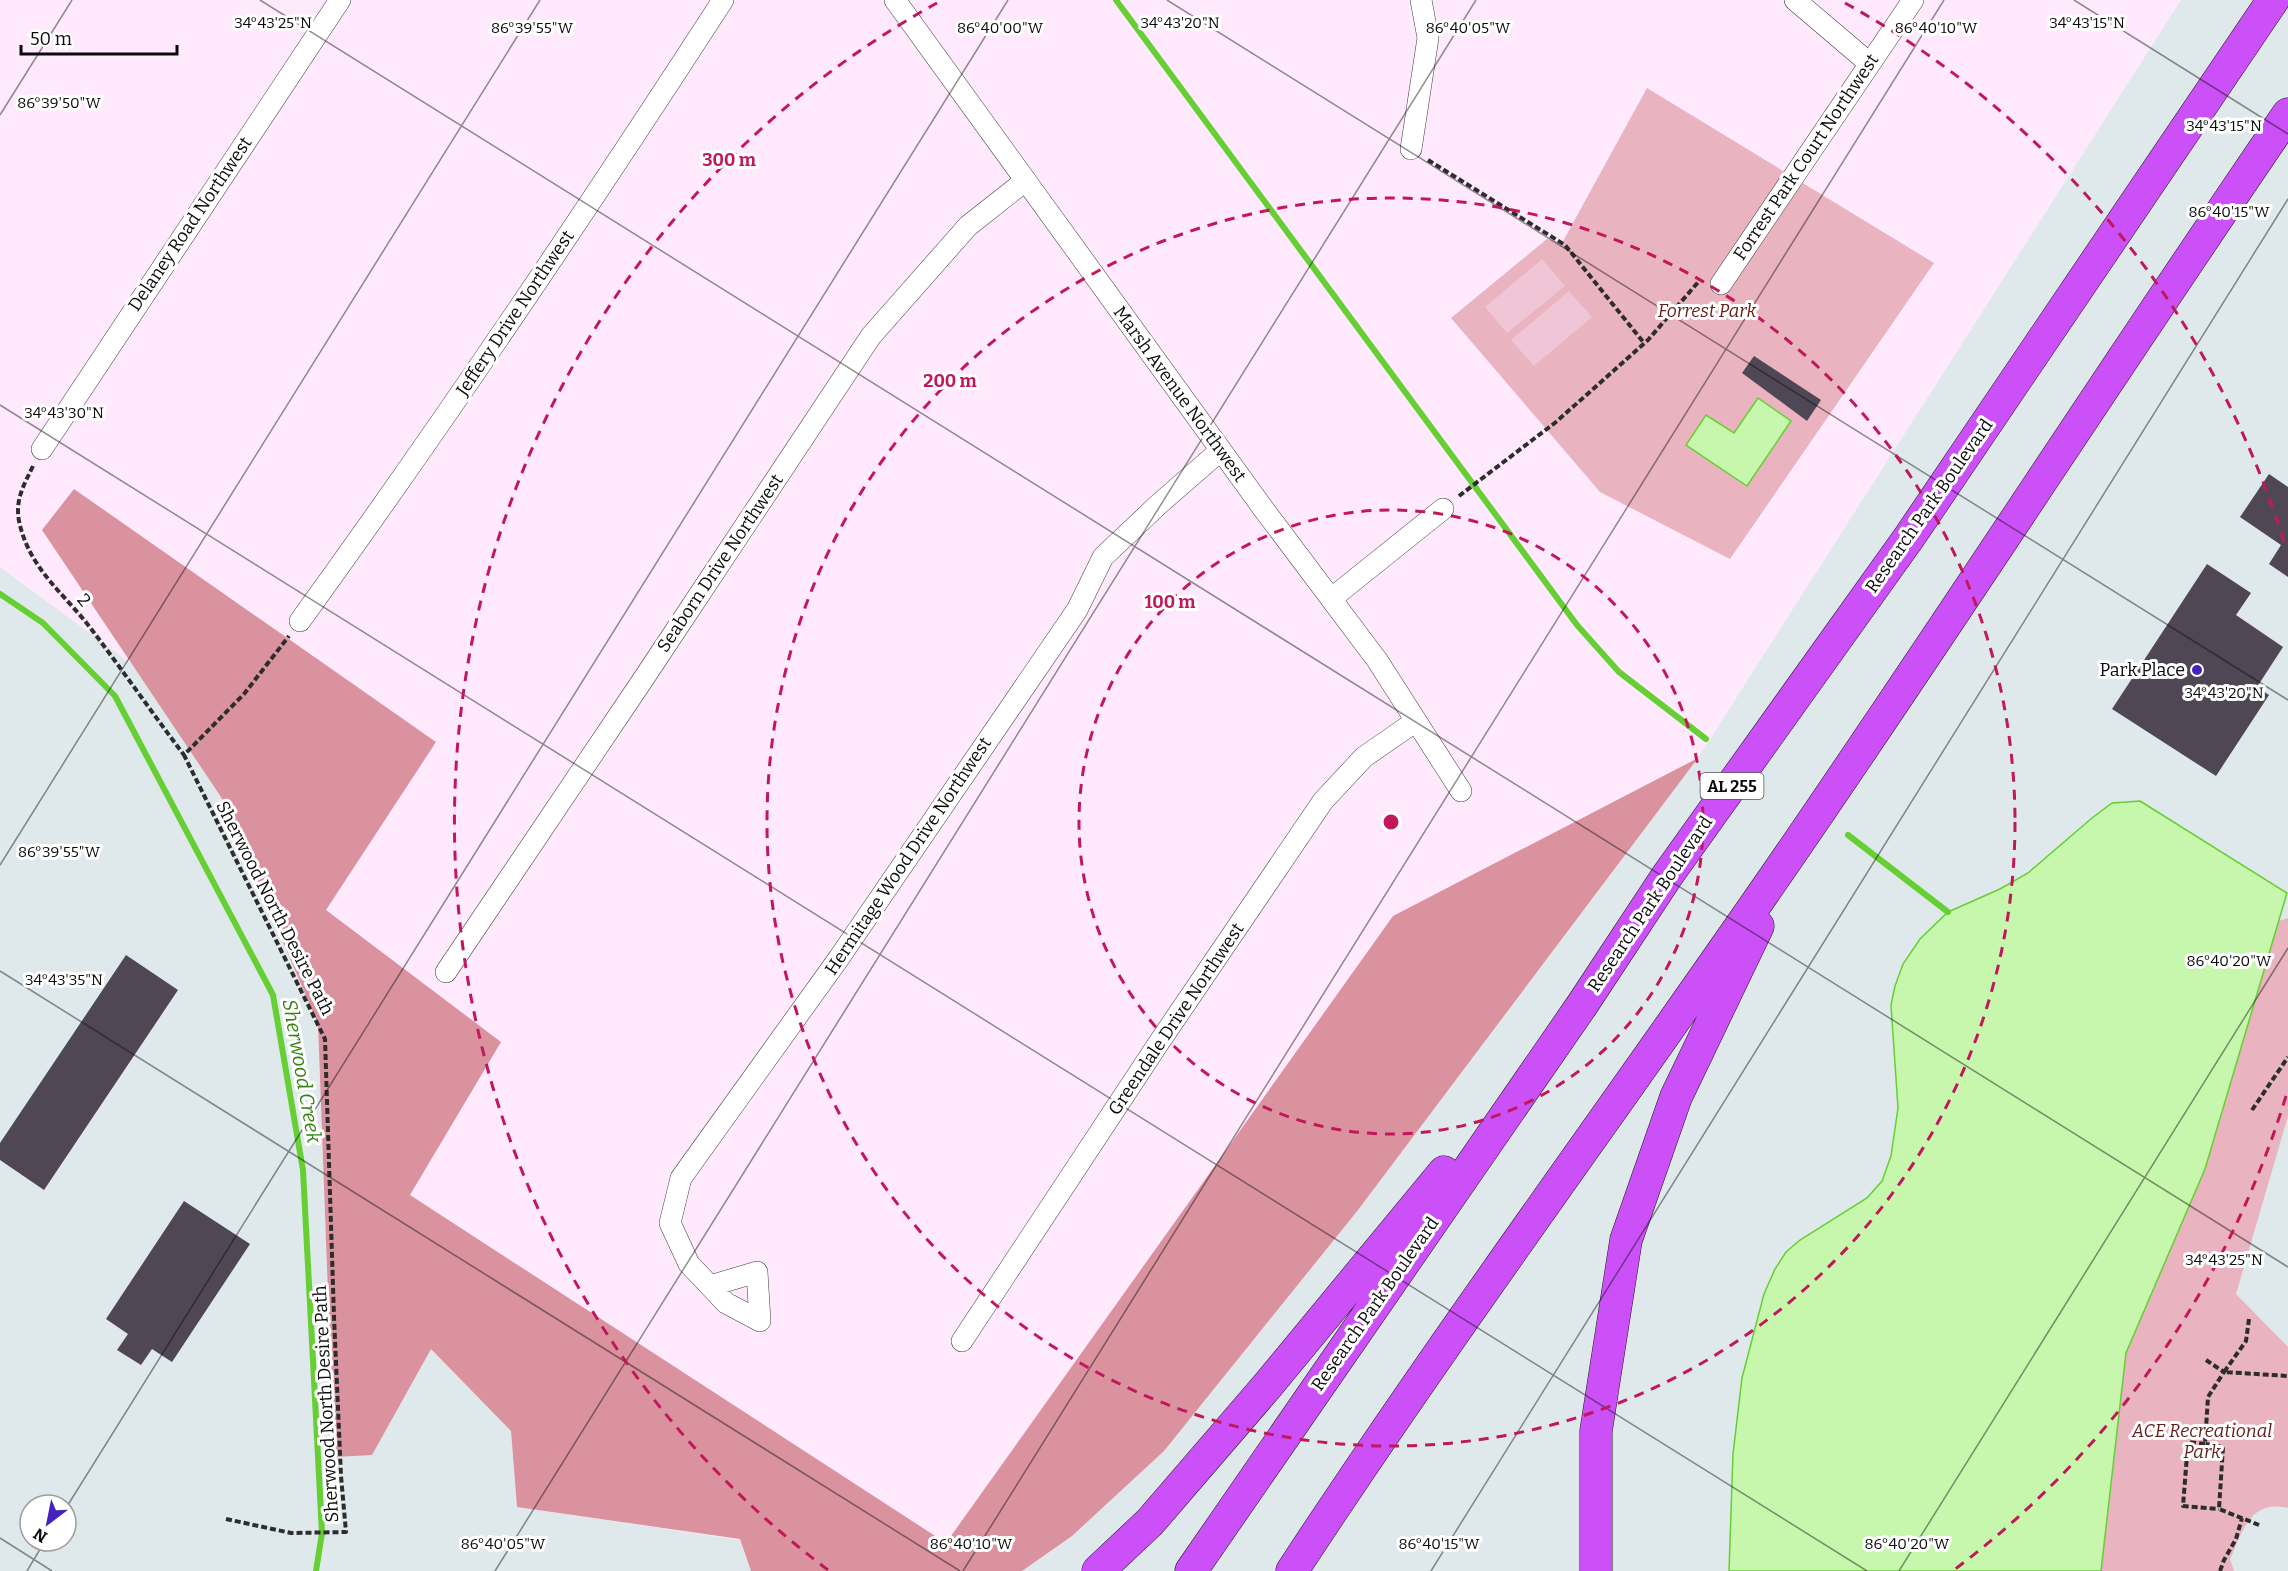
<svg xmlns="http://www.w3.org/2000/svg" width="2288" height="1571" viewBox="0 0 2288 1571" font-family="Bitter,serif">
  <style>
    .industrial { fill: #dfe9eb; fill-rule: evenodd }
    .green { fill: #e9b3c0 }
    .forest { fill: #da929f }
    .pitch { fill: #f0c5d5 }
    .water { fill: #c7f7ad; stroke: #65cf33; stroke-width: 1.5 }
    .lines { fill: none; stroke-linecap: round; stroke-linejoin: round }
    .stream { stroke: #65cf33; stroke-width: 6 }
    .building { fill: #504754 }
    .minor-casing { stroke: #3e3e3e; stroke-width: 22 }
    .highway-casing { stroke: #1c1c1c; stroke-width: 33 }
    .path { stroke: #2d2d2d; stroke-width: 4; stroke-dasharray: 6 3; stroke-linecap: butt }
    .minor { stroke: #fff; stroke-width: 21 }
    .highway { stroke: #cb50f7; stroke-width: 32 }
    .ticks { fill: none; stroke: #0b0b0b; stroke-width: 1.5; stroke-opacity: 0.45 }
    .ring { fill: none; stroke: #c2185b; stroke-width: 3; stroke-dasharray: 10 8 }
    .poi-dot { fill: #4622bd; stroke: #fff; stroke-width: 2 }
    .labels { text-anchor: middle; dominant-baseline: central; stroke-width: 6; stroke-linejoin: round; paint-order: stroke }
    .shield { fill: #fff; stroke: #545454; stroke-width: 1.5 }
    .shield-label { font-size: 16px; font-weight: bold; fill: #0b0b0b }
    .street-label { font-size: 18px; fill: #0b0b0b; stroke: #fff }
    .park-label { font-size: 18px; font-style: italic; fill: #63201b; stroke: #fff }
    .poi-label { font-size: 18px; fill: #0b0b0b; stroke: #fff; text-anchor: end }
    .water-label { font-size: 20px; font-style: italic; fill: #338213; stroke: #fff }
    .ticks-label { font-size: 15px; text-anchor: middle; fill: #0b0b0b; stroke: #fff; stroke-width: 6; stroke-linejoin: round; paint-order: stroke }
    .centre { fill: #c2185b; stroke: #fff; stroke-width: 3 }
    .ring-label { font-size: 18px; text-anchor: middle; font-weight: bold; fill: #c2185b; stroke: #fff; stroke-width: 6; stroke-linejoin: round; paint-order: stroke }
  </style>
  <rect width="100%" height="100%" fill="#ffe9fd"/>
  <path class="industrial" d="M 2181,0 L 2288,0 L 2288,1571 L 1022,1571 L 1072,1536 L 1164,1451 L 1358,1210 L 1698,758 Z
    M 0,567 L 133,665 L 221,797 L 318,1024 L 334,1456 L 372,1454 L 430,1348 L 511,1431 L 517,1507 L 740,1540 L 751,1571 L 0,1571 ZM 30,1505 L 66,1505 L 66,1541 L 30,1541 Z"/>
  <path class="green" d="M 1647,88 L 1934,263 L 1730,559 L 1600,492 L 1451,318 L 1547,239 L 1562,243 Z
    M 2288,918 L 2288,1116 L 2236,1294 L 2288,1347 L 2288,1508 C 2250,1499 2243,1531 2230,1559 L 2234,1571 L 2101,1571 L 2126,1353 L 2205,1169 L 2279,921 Z"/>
  <path class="forest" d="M 74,489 L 436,742 L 326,910 L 501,1042 L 410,1195 L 946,1543 L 1393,916 L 1698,758 L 1358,1210 L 1164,1451 L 1072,1536 L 1022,1571 L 751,1571 L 740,1539 L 517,1507 L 511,1431 L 431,1349 L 372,1455 L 334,1457 L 318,1024 L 221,797 L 42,530 Z"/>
  <path class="pitch" d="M 1542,259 L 1565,286 L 1507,333 L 1485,307 Z
    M 1569,291 L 1592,317 L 1534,366 L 1511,340 Z"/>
  <path class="water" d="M 1758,398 L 1791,421 L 1747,486 L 1686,445 L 1706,415 L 1734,433 Z
    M 2140,801 L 2287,893 L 2205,1169 L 2126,1353 L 2101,1571 L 1729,1571 L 1733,1454 L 1742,1378 L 1764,1294 L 1775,1269 L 1786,1252 L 1800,1240 L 1867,1198 L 1882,1181 L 1891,1156 L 1898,1108 L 1891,1005 L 1895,986 L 1903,964 L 1920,939 L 1948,912 L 2000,889 L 2028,873 L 2092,818 L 2112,803 Z"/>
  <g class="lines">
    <path class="stream" d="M 1116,0 L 1577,625 L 1619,672 L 1706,739
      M 0,594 L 43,623 L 115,696 L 273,995 L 303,1170 L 322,1533 L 316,1571
      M 1848,835 L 1948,912"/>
  </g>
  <path class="building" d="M 1754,356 L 1821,400 L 1807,421 L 1742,373 Z
    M 2269,474 L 2288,487 L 2288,577 L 2269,564 L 2281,545 L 2240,517 Z
    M 2207,564 L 2251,593 L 2236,615 L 2283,647 L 2257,687 L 2269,695 L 2216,776 L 2112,709 Z
    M 126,955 L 178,990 L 44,1190 L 0,1160 L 0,1143 Z
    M 184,1201 L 250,1244 L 172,1362 L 152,1349 L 141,1365 L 117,1350 L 128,1334 L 106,1319 Z"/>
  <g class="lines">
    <defs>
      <path id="minor" d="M 895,0 L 1262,507 L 1377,660 L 1461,791
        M 1795,0 L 1869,63
        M 1411,149 L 1428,38 L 1421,0
        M 1721,284 L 1913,0
        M 42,449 L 340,0
        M 1332,598 L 1443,509
        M 300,621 C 447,418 587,210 723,0
        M 446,972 L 642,681 L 871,336 L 968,226 L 1025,181
        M 757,1272 L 760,1321 L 726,1303 L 710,1286 Z
        M 710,1286 L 689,1264 L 670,1223 L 681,1178 L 839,958 L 1077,610 L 1103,557 L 1159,504 L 1221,450
        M 962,1341 L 1158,1044 L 1323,801 L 1364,757 L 1416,721"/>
      <path id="highway" d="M 1098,1571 L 1150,1522 L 1268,1385 L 1444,1172
        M 1191,1571 L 1582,1005 L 1667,876 L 1910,536 L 2273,0
        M 1292,1571 C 1454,1324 1631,1087 1798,843 C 1964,601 2123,355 2288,114
        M 1596,1571 L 1596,1431 L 1626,1240 L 1676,1097 L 1758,926"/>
    </defs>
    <use href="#minor" class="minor-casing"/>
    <use href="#highway" class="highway-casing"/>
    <path class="path" d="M 1428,160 L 1565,245 L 1644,343
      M 33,466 C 24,485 15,499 19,521 C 29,569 64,593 92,630 C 123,671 153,714 184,755
      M 1459,496 L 1556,422 L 1648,340 L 1700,280
      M 2252,1110 L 2288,1057
      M 2249,1319 L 2246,1341 L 2224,1372 L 2288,1376
      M 2206,1360 L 2224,1372 L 2208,1397 L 2205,1444 L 2223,1447 L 2219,1509 L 2259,1525
      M 2205,1444 L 2188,1442 L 2183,1506 L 2219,1509
      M 226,1519 L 291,1533 L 346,1532 L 341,1476 L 334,1317 L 325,1039 L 184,755 L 244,694 L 289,636
      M 2220,1571 L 2224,1560 L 2236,1539 L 2242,1518"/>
    <use href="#minor" class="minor"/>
    <use href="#highway" class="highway"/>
  </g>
  <path class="ticks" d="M 260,0 L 2288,1267M 1167,0 L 2288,700M 2074,0 L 2288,134M 0,115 L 72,0M 0,405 L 1867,1571M 0,865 L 540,0M 0,971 L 960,1571M 66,1508 L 1008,0M 0,1538 L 52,1571M 27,1571 L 45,1541M 495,1571 L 1476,0M 963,1571 L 1944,0M 1431,1571 L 2288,199M 1899,1571 L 2288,948"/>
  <g class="ring">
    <circle cx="1391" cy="822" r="312"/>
    <circle cx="1391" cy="822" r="624"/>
    <path d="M2286 1096A936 936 0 0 1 1954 1570M828 1570A936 936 0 0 1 937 3M1845 3A936 936 0 0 1 2286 548"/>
  </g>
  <circle class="poi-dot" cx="2197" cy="670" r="6"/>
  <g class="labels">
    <rect class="shield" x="1700.5" y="773" width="63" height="26" rx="4.5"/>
    <g class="shield-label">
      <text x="1732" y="786">AL 255</text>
    </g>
    <g class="street-label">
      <text transform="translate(1806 157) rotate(-56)">Forrest Park Court Northwest</text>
      <text transform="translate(190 224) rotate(-56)">Delaney Road Northwest</text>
      <text transform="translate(515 313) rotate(-56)">Jeffery Drive Northwest</text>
      <text transform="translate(1180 394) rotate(54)">Marsh Avenue Northwest</text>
      <text transform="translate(1929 506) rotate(-55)">Research Park Boulevard</text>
      <text transform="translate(720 563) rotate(-56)">Seaborn Drive Northwest</text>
      <text transform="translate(84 600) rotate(49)">2</text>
      <text transform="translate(908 856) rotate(-56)">Hermitage Wood Drive Northwest</text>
      <text transform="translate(1650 904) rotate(-56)">Research Park Boulevard</text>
      <text transform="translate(275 908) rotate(63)">Sherwood North Desire Path</text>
      <text transform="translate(1176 1019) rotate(-56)">Greendale Drive Northwest</text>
      <text transform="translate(1375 1304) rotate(-55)">Research Park Boulevard</text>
      <text transform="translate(326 1404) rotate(-93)">Sherwood North Desire Path</text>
    </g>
    <g class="park-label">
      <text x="1707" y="311">Forrest Park</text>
      <text x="2202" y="1431">ACE Recreational<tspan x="2202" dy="21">Park</tspan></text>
    </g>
    <g class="poi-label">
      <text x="2185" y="670">Park Place</text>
    </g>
    <g class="water-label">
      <text transform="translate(302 1071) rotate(80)">Sherwood Creek</text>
    </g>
  </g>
  <g class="ticks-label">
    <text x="273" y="28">34°43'25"N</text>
    <text x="1180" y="28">34°43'20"N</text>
    <text x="2087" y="28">34°43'15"N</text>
    <text x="532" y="33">86°39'55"W</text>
    <text x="1000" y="33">86°40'00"W</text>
    <text x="1468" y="33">86°40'05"W</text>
    <text x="1936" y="33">86°40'10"W</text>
    <text x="59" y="108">86°39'50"W</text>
    <text x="2224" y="131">34°43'15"N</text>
    <text x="2229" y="217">86°40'15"W</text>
    <text x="64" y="418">34°43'30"N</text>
    <text x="2224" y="698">34°43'20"N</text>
    <text x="59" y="857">86°39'55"W</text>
    <text x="2229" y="966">86°40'20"W</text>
    <text x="64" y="985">34°43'35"N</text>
    <text x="2224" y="1265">34°43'25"N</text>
    <text x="503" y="1549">86°40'05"W</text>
    <text x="971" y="1549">86°40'10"W</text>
    <text x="1439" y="1549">86°40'15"W</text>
    <text x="1907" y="1549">86°40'20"W</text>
  </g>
  <circle cx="1391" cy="822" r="9" class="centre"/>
  <g class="ring-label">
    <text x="729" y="166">300 m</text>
    <text x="950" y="387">200 m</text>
    <text x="1170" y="608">100 m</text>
  </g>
  <g transform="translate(48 1523) rotate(212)"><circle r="28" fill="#ffffff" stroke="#9d9d9d" stroke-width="1.5"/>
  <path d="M0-4.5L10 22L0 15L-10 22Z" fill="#4622bd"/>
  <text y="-9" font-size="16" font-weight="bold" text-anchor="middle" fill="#0b0b0b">N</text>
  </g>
  <path d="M21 45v9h156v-9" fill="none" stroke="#0b0b0b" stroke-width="3"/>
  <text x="30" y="45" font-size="18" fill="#0b0b0b" stroke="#ffffff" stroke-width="4.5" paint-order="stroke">50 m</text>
</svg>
